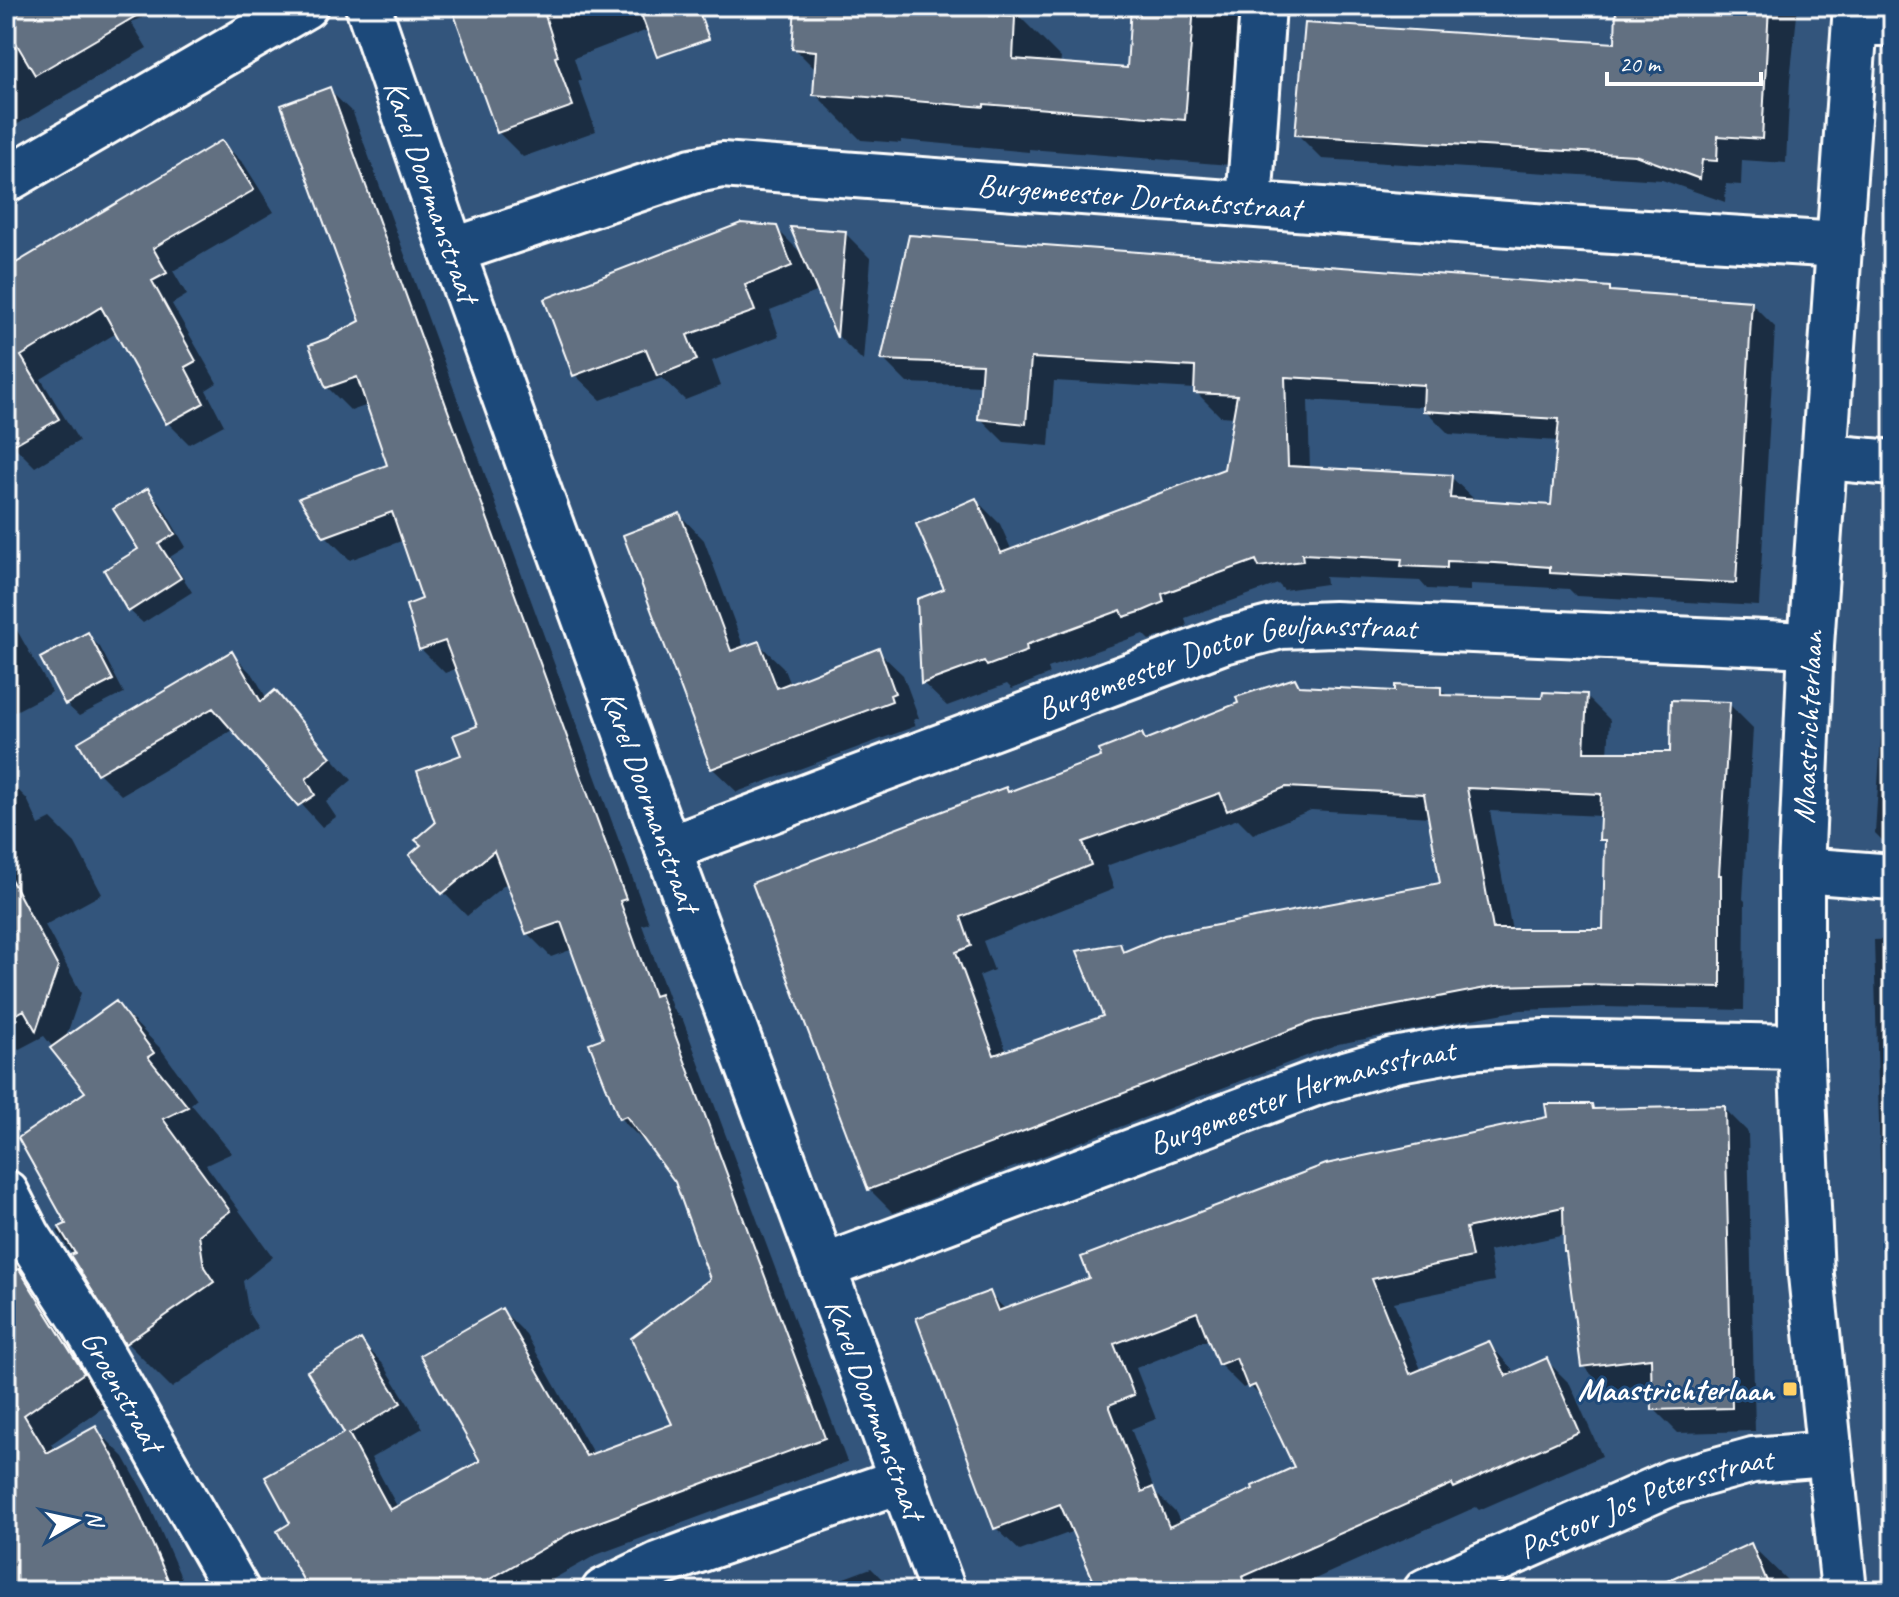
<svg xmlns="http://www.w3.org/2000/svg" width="1899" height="1597" viewBox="0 0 1899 1597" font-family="Caveat,sans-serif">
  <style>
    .shadow { fill: #0007; fill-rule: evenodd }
    .building { fill: #626f81; stroke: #fff; stroke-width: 2; fill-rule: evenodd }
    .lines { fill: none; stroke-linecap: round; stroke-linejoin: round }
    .minor-casing { stroke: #fff; stroke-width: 50 }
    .minor { stroke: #1f4a7a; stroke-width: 44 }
    .poi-dot { fill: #ffd166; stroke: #1f4a7a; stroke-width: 3 }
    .labels { text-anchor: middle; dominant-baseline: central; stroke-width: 6; stroke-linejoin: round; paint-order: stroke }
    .street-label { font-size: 32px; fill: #fff; stroke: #1f4a7a }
    .poi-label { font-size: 32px; font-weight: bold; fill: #fff; stroke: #1f4a7a; text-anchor: end }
  </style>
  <rect width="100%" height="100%" fill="#33557c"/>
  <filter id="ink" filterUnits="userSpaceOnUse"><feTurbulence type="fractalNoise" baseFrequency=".0125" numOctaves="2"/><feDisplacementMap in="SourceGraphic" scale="16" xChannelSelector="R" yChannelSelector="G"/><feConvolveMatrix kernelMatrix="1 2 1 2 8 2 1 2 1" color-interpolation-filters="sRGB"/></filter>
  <g filter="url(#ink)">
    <path class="shadow" d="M 6,6 L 176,6 L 131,22 L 147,48 L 6,131 Z
      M 453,6 L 657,6 L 663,24 L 574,58 L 581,80 L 578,81 L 596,131 L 523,157 L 498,132 Z
      M 797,6 L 931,6 L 1015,12 L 1061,58 L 1060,65 L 1128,70 L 1132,18 L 1067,13 L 1060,6 L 1242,6 L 1230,165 L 1029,149 L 1029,152 L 901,140 L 901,143 L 861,140 L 815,94 L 817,71 L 794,48 Z
      M 1681,6 L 1798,6 L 1790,80 L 1786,163 L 1742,160 L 1741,185 L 1726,184 L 1725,202 L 1662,180 L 1322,159 L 1297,134 L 1617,45 L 1680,11 Z
      M 329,90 L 353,113 L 649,923 L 642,925 L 673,1010 L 683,1020 L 847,1462 L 596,1555 L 532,1591 L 330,1591 L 361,1341 L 384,1365 L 423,1428 L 371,1458 L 398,1508 L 483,1461 L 502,1310 L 526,1334 L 594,1455 L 674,1425 L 713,1280 L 676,1181 L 646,1141 L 644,1142 L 620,1118 L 605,1040 L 573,949 L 551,957 L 527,933 L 508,882 L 467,916 L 444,893 L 423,846 L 437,823 L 463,756 L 480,727 L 458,668 L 445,673 L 421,649 L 408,606 L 425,600 L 404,540 L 350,560 L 326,536 L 390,466 L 368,405 L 351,411 L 327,387 L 363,322 Z
      M 222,142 L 244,164 L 274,212 L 173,271 L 187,295 L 172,304 L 217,383 L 206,390 L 224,425 L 189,444 L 167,422 L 118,332 L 41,379 L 79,441 L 35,467 L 13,445 L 6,433 L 6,271 Z
      M 776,228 L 804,256 L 845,233 L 871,259 L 863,361 L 839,337 L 819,291 L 770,310 L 779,336 L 712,361 L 721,386 L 685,400 L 662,378 L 601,400 L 575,375 Z
      M 1609,289 L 1614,294 L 1751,303 L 1775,327 L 1759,606 L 1576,596 L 1569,589 L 1520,586 L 1470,584 L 1470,591 L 1427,589 L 1420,581 L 1325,577 L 1326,584 L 1284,590 L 1278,584 L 1185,618 L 1187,626 L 1170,633 L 1149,640 L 1143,634 L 1048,668 L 1050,674 L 1012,689 L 1007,684 L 947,706 L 923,683 L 946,590 L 976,500 L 1000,524 L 1012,551 L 1226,470 L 1236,417 L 1220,416 L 1196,392 L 1196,389 L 1054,381 L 1049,446 L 1004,442 L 980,418 L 982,386 L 907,383 L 883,359 ZM 1308,400 L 1425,407 L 1425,410 L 1449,434 L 1559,441 L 1553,507 L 1476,501 L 1451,477 L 1310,469 Z
      M 148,491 L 160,503 L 186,547 L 170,557 L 192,592 L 143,623 L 130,611 L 107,570 L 141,550 Z
      M 680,515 L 704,540 L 744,648 L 758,643 L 783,667 L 790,685 L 878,651 L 903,675 L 919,718 L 913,720 L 916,726 L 737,792 L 712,768 Z
      M 1893,545 L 1893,851 L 1875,833 Z
      M 6,611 L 52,692 L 6,716 Z
      M 88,635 L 100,647 L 124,693 L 79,716 L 66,704 Z
      M 232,654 L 254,676 L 267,699 L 275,693 L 352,780 L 326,802 L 336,817 L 322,827 L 234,729 L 121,795 L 99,773 Z
      M 1295,681 L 1302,688 L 1397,693 L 1440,689 L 1449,697 L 1544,700 L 1586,696 L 1610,720 L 1608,754 L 1672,754 L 1729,704 L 1753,728 L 1743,899 L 1745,901 L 1744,1010 L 1603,1007 L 1521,1010 L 1338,1044 L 893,1213 L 869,1189 L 755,884 L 1005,789 L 1010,794 L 1104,758 L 1141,736 L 1147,741 ZM 1311,810 L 1430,817 L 1443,884 L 1126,952 L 1119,945 L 1105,1017 L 1007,1053 L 979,976 L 994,970 L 983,941 L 1114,889 L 1106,866 L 1238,819 L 1253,834 ZM 1490,811 L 1602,816 L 1601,839 L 1607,845 L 1605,931 L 1512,931 Z
      M 6,778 L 27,799 L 39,825 L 51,819 L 75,843 L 102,894 L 45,925 L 81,993 L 65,1040 L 116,1003 L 161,1049 L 197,1099 L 191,1104 L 232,1153 L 206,1165 L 273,1257 L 243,1281 L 249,1314 L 258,1328 L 172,1388 L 127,1343 L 57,1231 L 69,1225 L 88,1092 L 44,1036 L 6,1056 Z
      M 1893,939 L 1893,1412 L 1881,1305 L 1884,1305 L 1874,940 Z
      M 1591,1106 L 1597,1111 L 1724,1108 L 1748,1132 L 1755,1431 L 1678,1433 L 1654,1409 L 1653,1384 L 1607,1390 L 1583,1366 L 1565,1235 L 1489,1251 L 1494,1281 L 1394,1302 L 1422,1372 L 1489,1343 L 1516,1374 L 1546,1360 L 1570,1384 L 1602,1456 L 1479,1510 L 1476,1507 L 1288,1591 L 1100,1591 L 1074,1531 L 1020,1551 L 996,1528 L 989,1293 L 1006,1310 ZM 1210,1339 L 1219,1364 L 1243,1388 L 1249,1385 L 1265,1401 L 1296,1468 L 1256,1490 L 1181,1524 L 1176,1513 L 1155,1492 L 1131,1429 L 1156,1419 L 1136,1368 Z
      M 10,1256 L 38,1285 L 111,1402 L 51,1444 L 55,1451 L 96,1429 L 124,1457 L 145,1495 L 187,1591 L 6,1591 L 6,1258 Z
      M 1751,1545 L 1787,1580 L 1789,1591 L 1681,1591 Z
      M 871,1568 L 894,1591 L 809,1591 Z"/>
    <path class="building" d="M 6,6 L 153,6 L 35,75 L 6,26 Z
      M 451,6 L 542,6 L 558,56 L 555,57 L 573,106 L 497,133 Z
      M 638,6 L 697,6 L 709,39 L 657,57 Z
      M 795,6 L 950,6 L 990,9 L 989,16 L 1015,17 L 1013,59 L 1127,68 L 1131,6 L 1194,6 L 1185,120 L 984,104 L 984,107 L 856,96 L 856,98 L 813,95 L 816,51 L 792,49 Z
      M 1616,6 L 1697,10 L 1696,6 L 1769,6 L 1762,139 L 1718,136 L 1717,161 L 1702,160 L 1700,179 L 1635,155 L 1295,135 L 1305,23 L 1615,43 Z
      M 330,87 L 626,899 L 620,901 L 654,996 L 660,994 L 825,1438 L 572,1532 L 469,1591 L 309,1591 L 277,1531 L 290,1523 L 265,1477 L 344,1433 L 307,1371 L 361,1339 L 401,1403 L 349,1434 L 390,1510 L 480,1461 L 420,1355 L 502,1308 L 586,1456 L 672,1424 L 631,1338 L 710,1279 L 675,1182 L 626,1116 L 619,1119 L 589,1043 L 603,1038 L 561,922 L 526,934 L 494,851 L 442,894 L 409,855 L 421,845 L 415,840 L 435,823 L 417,771 L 461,755 L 453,735 L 477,726 L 445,641 L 419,650 L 406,605 L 422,599 L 392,512 L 324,537 L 299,498 L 387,465 L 357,377 L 326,388 L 309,345 L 326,339 L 360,321 L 281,105 Z
      M 222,140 L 254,190 L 153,248 L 167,273 L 152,281 L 196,361 L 185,367 L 204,403 L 166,424 L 101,307 L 21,356 L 59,419 L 6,449 L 6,269 Z
      M 741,223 L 777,226 L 792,266 L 745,285 L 755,311 L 687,335 L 697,360 L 657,376 L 646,349 L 573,376 L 544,299 Z
      M 790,227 L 846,231 L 837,338 Z
      M 909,235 L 1610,287 L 1610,291 L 1752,301 L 1736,583 L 1550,573 L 1550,567 L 1495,563 L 1447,561 L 1447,568 L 1401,566 L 1402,559 L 1302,554 L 1303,561 L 1259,567 L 1256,560 L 1162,594 L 1164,602 L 1143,611 L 1124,617 L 1121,610 L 1026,645 L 1027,651 L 987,666 L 984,661 L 921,684 L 917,599 L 944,589 L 916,524 L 976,498 L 1001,553 L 1224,469 L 1237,395 L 1194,393 L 1195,367 L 1031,358 L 1026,424 L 978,419 L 982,364 L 881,360 ZM 1285,377 L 1424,385 L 1423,411 L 1559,419 L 1551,505 L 1450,498 L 1452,475 L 1288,466 Z
      M 148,488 L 175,534 L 159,544 L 181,578 L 128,612 L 104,570 L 138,549 L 113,509 Z
      M 680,513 L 731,651 L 759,641 L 777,688 L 879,648 L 895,693 L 890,695 L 892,701 L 711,769 L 623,535 Z
      M 88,632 L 113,680 L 65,705 L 40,658 Z
      M 232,651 L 261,702 L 275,690 L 331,757 L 306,779 L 315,795 L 298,806 L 213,708 L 97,774 L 78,742 Z
      M 1295,678 L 1299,686 L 1395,691 L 1395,685 L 1441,687 L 1441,695 L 1542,698 L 1543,692 L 1587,694 L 1584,752 L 1670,752 L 1671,700 L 1730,702 L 1719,875 L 1721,875 L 1721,987 L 1578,984 L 1496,986 L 1314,1021 L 868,1190 L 752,883 L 1006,787 L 1008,792 L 1101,757 L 1099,750 L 1142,733 L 1145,740 L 1238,703 L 1236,697 ZM 1286,787 L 1424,794 L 1440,883 L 1164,935 L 1123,952 L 1120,943 L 1077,951 L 1103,1016 L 994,1055 L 956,952 L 971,946 L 961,917 L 1091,865 L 1083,842 L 1220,793 L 1227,811 ZM 1467,788 L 1601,794 L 1599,840 L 1605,840 L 1603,929 L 1493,929 Z
      M 6,870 L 58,967 L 36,1031 L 24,1010 L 6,1020 Z
      M 116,1001 L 154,1053 L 148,1057 L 188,1107 L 163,1119 L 230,1211 L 199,1235 L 204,1267 L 214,1282 L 125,1344 L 70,1255 L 75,1253 L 59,1227 L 66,1224 L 18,1138 L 85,1092 L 50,1048 Z
      M 1545,1104 L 1592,1104 L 1593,1109 L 1725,1106 L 1732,1408 L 1652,1410 L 1651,1358 L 1581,1367 L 1566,1252 L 1564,1252 L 1563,1207 L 1466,1228 L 1472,1257 L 1372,1279 L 1410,1374 L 1489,1341 L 1506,1376 L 1547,1358 L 1579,1432 L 1454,1488 L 1452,1484 L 1242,1577 L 1244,1582 L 1223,1591 L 1098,1591 L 1060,1504 L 994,1529 L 916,1318 L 990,1291 L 998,1311 L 1089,1278 L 1081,1257 L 1326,1164 L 1547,1117 ZM 1197,1312 L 1218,1365 L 1236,1358 L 1248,1388 L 1255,1385 L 1294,1467 L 1252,1486 L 1253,1489 L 1169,1527 L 1153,1487 L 1142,1492 L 1109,1405 L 1134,1395 L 1114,1344 Z
      M 19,1269 L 84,1373 L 24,1415 L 47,1453 L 96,1426 L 118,1465 L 173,1591 L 6,1591 L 6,1272 Z
      M 1751,1543 L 1771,1591 L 1645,1591 Z"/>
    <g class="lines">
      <defs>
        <g id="minor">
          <path id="s1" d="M 368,6 L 452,251 L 668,849 L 943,1591"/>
          <path d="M 1855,23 L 1893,23"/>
          <path d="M 6,180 L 305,6"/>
          <path d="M 1249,204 L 1263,6"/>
          <path id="s2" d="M 452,251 L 692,171 L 722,165 L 1549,227 L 1840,245"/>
          <path d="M 1826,457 L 1893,463"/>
          <path id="s3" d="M 668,849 L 1223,641 L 1281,626 L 1334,624 L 1811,645"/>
          <path d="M 1801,870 L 1893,877"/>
          <path id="s4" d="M 6,1193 L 28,1236 L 83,1321 L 237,1591"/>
          <path id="s5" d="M 824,1267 L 1318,1082 L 1394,1060 L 1466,1047 L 1544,1042 L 1801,1047"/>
          <path d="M 604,1591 L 658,1565 L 690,1553 L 903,1480"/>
          <path id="s6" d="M 1426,1591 L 1673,1482 L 1753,1460 L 1828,1454"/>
          <path id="s7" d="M 1844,1591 L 1811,1275 L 1801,1047 L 1801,870 L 1811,645 L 1856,6"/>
        </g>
      </defs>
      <use href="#minor" class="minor-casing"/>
      <use href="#minor" class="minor"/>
    </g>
  </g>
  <rect class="poi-dot" x="1782" y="1381" width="16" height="16" rx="4"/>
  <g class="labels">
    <g class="street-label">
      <text stroke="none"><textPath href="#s1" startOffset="196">Karel Doormanstraat</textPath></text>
      <text stroke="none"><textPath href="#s2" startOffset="702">Burgemeester Dortantsstraat</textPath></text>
      <text stroke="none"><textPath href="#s3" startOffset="592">Burgemeester Doctor Geuljansstraat</textPath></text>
      <text stroke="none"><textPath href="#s7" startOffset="866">Maastrichterlaan</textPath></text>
      <text stroke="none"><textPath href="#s1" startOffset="844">Karel Doormanstraat</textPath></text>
      <text stroke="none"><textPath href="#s5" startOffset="508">Burgemeester Hermansstraat</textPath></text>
      <text stroke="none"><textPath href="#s4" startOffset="230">Groenstraat</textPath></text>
      <text stroke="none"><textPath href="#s1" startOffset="1492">Karel Doormanstraat</textPath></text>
      <text stroke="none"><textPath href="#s6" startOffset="238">Pastoor Jos Petersstraat</textPath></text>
    </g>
    <g class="poi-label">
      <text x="1774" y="1389">Maastrichterlaan</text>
    </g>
  </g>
  <rect width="1899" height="1597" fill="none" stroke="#1f4a7a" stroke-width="32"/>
  <rect x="16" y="16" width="1867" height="1565" fill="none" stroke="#fff" stroke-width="3" filter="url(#ink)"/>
  <g transform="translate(76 1521) rotate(81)" stroke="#1f4a7a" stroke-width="6" paint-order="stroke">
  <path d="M0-6L14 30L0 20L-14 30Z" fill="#ffffff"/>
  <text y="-12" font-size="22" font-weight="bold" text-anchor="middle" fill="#ffffff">N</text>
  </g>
  <path d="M1607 72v12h154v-12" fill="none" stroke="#ffffff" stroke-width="4"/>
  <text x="1619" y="72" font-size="24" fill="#ffffff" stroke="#1f4a7a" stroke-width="6" paint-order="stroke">20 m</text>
</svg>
